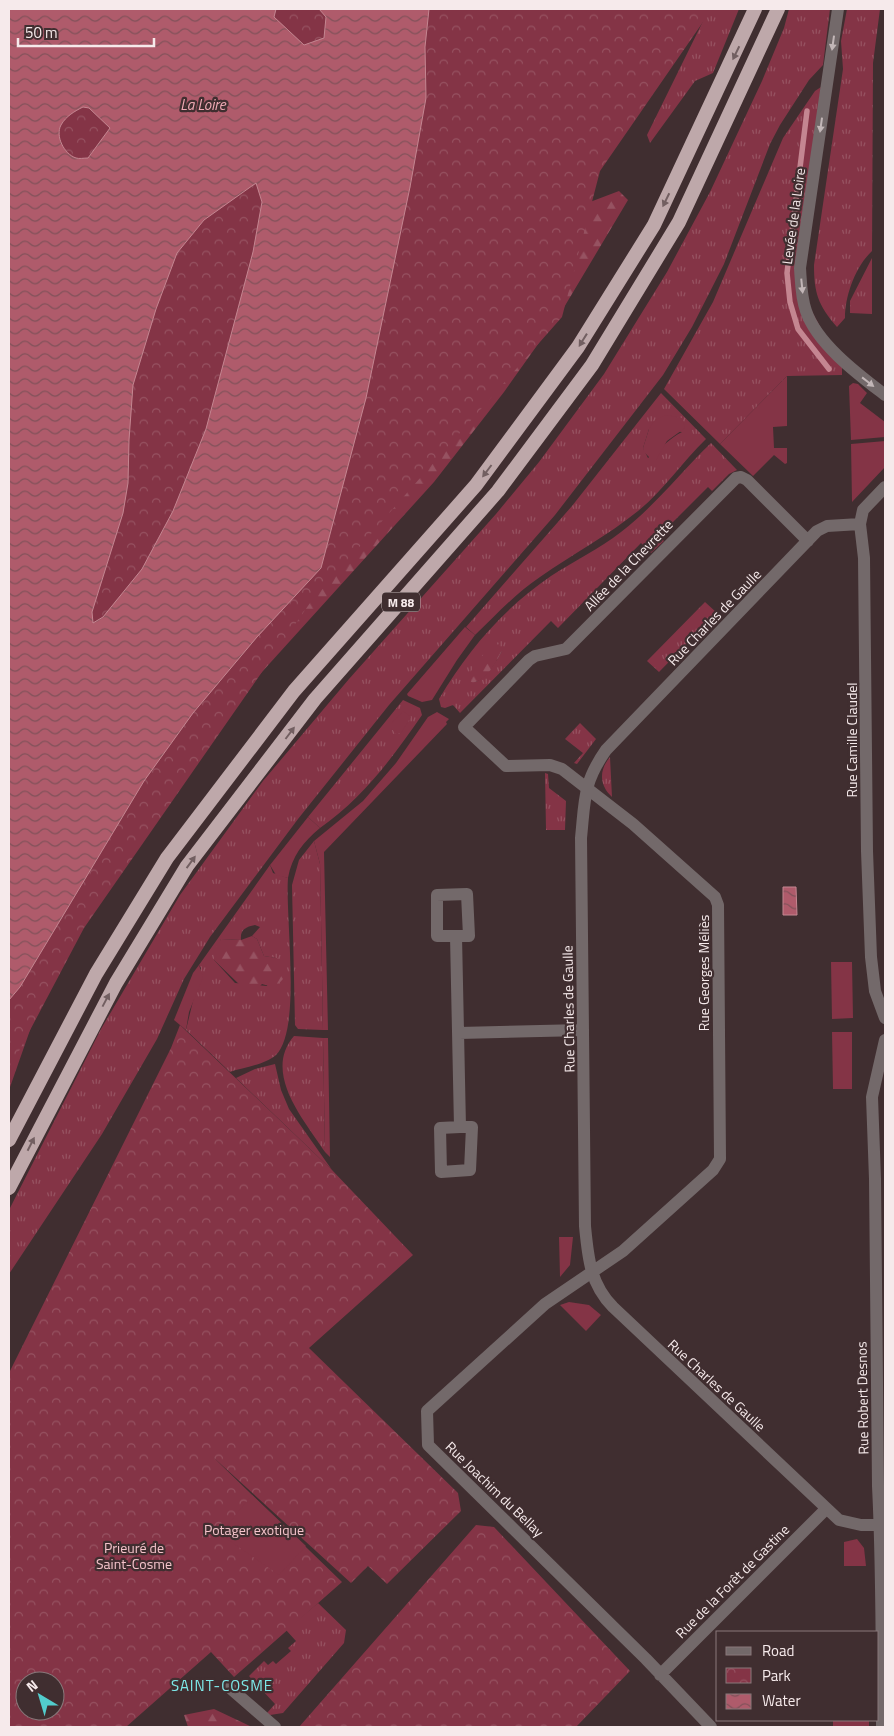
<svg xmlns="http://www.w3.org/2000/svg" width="894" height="1736" viewBox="0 0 894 1736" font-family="'Titillium Web',sans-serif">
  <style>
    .grass { fill: url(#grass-tufts); fill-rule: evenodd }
    .forest { fill: url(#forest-firs) }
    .park { fill: url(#park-crowns); fill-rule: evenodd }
    .garden { fill: #843446 }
    .water { fill: url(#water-waves); stroke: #c48691; fill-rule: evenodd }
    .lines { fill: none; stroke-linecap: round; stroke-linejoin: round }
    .stream { stroke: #c48691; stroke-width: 5.5 }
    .minor { stroke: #73696a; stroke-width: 12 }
    .trunk { stroke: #bea8aa; stroke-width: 14 }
    .oneway { fill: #c2b6b7 }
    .oneway2 { fill: #725f61 }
    .labels { text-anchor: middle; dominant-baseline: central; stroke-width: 4.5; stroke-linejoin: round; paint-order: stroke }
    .shield { fill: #402e30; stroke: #bfb2b3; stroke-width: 1 }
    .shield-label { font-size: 12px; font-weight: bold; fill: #f6eaeb }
    .street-label { font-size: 14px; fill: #f6eaeb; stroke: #402e30 }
    .park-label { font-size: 14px; fill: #f5c4cb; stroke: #402e30 }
    .water-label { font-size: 15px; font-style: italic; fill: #f2abb6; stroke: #402e30 }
    .neighbourhood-label { font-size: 15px; letter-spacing: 1px; fill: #7eeaea; stroke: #402e30 }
  </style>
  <defs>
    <pattern id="grass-tufts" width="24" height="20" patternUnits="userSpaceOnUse" patternTransform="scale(1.25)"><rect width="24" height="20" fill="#843446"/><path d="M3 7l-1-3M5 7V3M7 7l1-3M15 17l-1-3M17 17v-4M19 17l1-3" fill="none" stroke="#965261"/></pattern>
    <pattern id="forest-firs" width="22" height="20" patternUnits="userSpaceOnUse" patternTransform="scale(1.25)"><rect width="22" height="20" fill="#843446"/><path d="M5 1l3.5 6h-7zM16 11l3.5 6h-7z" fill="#965261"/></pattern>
    <pattern id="park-crowns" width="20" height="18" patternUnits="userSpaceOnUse" patternTransform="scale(1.25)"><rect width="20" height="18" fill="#843446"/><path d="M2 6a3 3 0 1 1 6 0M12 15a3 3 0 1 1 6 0" fill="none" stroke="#965261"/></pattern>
    <pattern id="water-waves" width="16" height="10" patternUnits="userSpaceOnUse" patternTransform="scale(1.25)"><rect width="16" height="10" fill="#af5b6b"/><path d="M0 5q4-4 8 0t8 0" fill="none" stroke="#82525a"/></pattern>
  </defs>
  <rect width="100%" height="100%" fill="#402e30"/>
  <path class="grass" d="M 709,9 L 739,9 L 713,73 L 695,81 L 650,143 L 647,135 Z
    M 789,9 L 830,9 L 823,65 L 809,80 L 780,125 L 770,144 L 724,264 L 692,327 L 663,375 L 555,515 L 389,705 L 298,819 L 210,937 L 184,979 L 157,1039 L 102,1134 L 9,1274 L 9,1210 L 101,1029 L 180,895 L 263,781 L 349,679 L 496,514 L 539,462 L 604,374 L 667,272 L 710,192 L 762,81 L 784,28 Z
    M 847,9 L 880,9 L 873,63 L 872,251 C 855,267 845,296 845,318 L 837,327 C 818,305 814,293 814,265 L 843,69 L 841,41 Z
    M 821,87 L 796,282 L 842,367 L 842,375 L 787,376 L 720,444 L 664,389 L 713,302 L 783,138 L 815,91 Z
    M 872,258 L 872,314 L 850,313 L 850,301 Z
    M 661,393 L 706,439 C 682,462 664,490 638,511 C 607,536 573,554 540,577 C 516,593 496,615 475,635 L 466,627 L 572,506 ZM 649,429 L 682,432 C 668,439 660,450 648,458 L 643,448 Z
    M 711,443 L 737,470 L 729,474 L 712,491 L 708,487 L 659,536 L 664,541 L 651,553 L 641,543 L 558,628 L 551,621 L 460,713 L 453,705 L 445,708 L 441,707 L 439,699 C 468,650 503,609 551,576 C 574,561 599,549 621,532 C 656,505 680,473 711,443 ZM 502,651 C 496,661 484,684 471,682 L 471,672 Z
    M 705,602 L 717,613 L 659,672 L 647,661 Z
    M 403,700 L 420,708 L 422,715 C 393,757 363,798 320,828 L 308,817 Z
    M 580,723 L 596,739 L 577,764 L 574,763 L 583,753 L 565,739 Z
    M 610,757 L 612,797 C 599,785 599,770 610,757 Z
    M 545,773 L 548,774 L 549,788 L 566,801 L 565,830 L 546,830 Z
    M 314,841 L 320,864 L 323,1030 L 298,1029 L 295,1025 L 292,885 L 299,860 Z
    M 270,865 L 273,873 L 288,878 C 285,917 302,1029 276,1055 C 265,1065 243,1067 230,1072 L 186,1030 L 201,968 L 199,965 ZM 255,925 L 260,927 L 252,936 L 257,939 L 264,956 L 276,958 L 267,986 L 235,983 L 214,960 L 221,939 L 241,940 C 240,930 245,927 255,925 Z
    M 294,1036 L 323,1038 L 325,1152 C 305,1121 262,1073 294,1036 Z
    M 275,1064 L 281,1090 L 289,1109 L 332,1170 L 236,1078 L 255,1069 Z
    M 318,1603 L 346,1630 L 344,1643 L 283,1713 L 270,1715 L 267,1713 L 275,1704 L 249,1676 L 264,1661 L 268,1665 L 273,1661 L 276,1664 L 291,1651 L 288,1648 L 296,1641 L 286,1630 Z"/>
  <path class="forest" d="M 619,191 L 628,200 L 563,309 L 504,392 L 434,482 L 252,683 L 179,771 L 43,993 L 9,1090 L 9,1000 L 590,202 Z
    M 499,644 L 502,651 C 496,662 485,684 471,682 L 469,676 C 474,663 486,649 499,644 Z
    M 252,936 L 257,939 L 264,956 L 277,958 L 282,963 L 283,979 C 276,987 271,987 262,984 L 257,989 L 242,987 L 214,960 L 214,951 L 221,939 L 241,940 Z
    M 214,1709 L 252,1727 L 188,1727 L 184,1715 Z"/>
  <path class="park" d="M 9,9 L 712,9 L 600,171 L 562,317 L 310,603 L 84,928 L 9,1070 Z
    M 180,1025 L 332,1170 L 413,1255 L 309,1348 L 458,1493 L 461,1511 L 387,1584 L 368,1566 L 351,1583 L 213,1457 L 342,1582 L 234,1677 L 211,1652 L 126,1727 L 9,1727 L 9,1373 L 171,1048 ZM 25,1681 L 55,1681 L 55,1711 L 25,1711 Z
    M 476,1525 L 494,1527 L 630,1671 L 576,1727 L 299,1727 Z"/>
  <path class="garden" d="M 787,376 L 787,426 L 773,427 L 774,448 L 787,448 L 787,463 L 785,464 L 774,455 L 753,476 L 720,444 Z
    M 853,383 L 858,384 L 867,393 L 860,403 L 885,422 L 885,437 L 851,440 L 849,386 Z
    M 666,415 L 682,418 L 685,428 L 667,441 L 656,460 L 652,460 L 644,452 L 643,448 L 649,429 L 654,421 Z
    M 885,441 L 885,467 L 852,502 L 851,444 Z
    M 465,627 L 475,635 L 457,660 L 432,700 L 422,702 L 408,696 L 407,694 Z
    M 403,711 L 411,717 L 401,733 L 396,734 L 391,728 L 391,724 Z
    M 437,712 L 449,719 L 446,722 L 447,724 L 324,852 L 328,1030 L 323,1030 L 320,864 L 314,841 L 363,801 L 396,763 L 428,717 Z
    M 308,817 L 320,828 C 303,842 292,856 288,878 L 276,875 L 270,865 Z
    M 831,962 L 852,962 L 853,1018 L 832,1019 Z
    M 199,965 L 203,977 L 189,1012 L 186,1030 L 174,1020 L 193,973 Z
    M 832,1032 L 852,1032 L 852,1089 L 833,1089 Z
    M 323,1038 L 328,1038 L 330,1157 L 325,1152 Z
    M 559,1237 L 573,1237 L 570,1265 L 560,1277 Z
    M 569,1302 L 589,1305 L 601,1315 L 586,1331 L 560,1305 Z
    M 252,1495 L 306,1546 L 279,1575 L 220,1534 Z
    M 857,1539 L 864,1548 L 866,1566 L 844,1566 L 844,1542 Z
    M 833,1720 L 869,1720 L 869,1727 L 833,1727 Z"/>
  <path class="water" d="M 9,9 L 276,9 L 274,17 L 304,45 L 324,38 L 326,17 L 319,9 L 429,9 L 425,47 L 426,98 L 410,187 L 366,398 L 321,568 L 257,637 L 193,713 L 144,781 L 20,987 L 9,1000 ZM 83,107 L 89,108 L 110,128 L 88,158 C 84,158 79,159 76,158 C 64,154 55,136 61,125 C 66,116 75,111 83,107 ZM 256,183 L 262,202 L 253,252 L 206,429 L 173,511 L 142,569 L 103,617 L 93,623 L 92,612 L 123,513 L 128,483 L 129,440 L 133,385 L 156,309 L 177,253 L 204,220 Z
    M 783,887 L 796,887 L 797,915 L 783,915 Z"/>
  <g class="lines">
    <path class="stream" d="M 807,111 L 787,273 L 790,302 L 798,329 L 829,369"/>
    <path class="minor" d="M 838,9 L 800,268 C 801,282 801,297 806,311 C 817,344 859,375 885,395
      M 885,487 L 863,510 L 860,524 L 827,526 L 817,531 L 606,750 C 583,783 585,799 581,838 L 585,1226 C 588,1257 590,1284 613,1307 L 839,1520 L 861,1525 L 885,1525
      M 860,524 L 864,558 L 867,851 L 871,957 L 875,991 L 885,1018
      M 467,894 L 469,936 L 437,936 L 437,895 Z
      M 456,936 L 460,1127
      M 459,1033 L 583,1030
      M 460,1127 L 472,1127 L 470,1170 L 441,1172 L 440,1128 Z
      M 660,1675 L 826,1509
      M 230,1688 L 275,1727
      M 711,1727 L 646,1659 L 428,1445 L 427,1411 L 545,1304 L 623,1251 L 713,1170 L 720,1159 L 718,905 L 715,897 L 633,824 L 562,769 L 550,765 L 506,766 L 464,727 L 529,660 L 535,656 L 566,649 L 736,478 L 741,477 L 747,480 L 808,541
      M 882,1727 C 882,1647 882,1566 878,1486 L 875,1179 L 872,1097 L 885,1040"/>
    <path class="trunk" d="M 9,1140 L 96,974 L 167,858 L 294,691 L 476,485 L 578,347 L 654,225 L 755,9
      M 9,1188 L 116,983 L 187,866 L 315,699 L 498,491 L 592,365 L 679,222 L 778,9"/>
  </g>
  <defs><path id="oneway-solid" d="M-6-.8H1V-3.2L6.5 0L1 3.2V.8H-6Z" transform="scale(1.25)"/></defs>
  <g class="oneway">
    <use href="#oneway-solid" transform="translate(833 43) rotate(98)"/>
    <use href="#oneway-solid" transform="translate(821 125) rotate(98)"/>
    <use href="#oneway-solid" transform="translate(802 286) rotate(84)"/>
    <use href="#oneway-solid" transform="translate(868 382) rotate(38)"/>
  </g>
  <g class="oneway2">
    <use href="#oneway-solid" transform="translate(736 53) rotate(116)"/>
    <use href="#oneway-solid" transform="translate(666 200) rotate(116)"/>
    <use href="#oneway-solid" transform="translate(583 340) rotate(122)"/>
    <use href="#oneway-solid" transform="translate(487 471) rotate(127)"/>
    <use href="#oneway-solid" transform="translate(290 733) rotate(-53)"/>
    <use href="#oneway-solid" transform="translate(191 862) rotate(-54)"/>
    <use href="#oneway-solid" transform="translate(106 1000) rotate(-62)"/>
    <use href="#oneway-solid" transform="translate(31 1144) rotate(-63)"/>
  </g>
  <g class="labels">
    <rect class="shield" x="382" y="592.5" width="38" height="19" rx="4"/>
    <g class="shield-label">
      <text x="401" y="602">M 88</text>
    </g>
    <g class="street-label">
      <text transform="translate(793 216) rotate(-82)">Levée de la Loire</text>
      <text transform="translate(628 565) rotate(-46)">Allée de la Chevrette</text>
      <text transform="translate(714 617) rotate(-46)">Rue Charles de Gaulle</text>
      <text transform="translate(851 740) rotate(-90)">Rue Camille Claudel</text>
      <text transform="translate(703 973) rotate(-90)">Rue Georges Méliès</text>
      <text transform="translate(568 1009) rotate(-91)">Rue Charles de Gaulle</text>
      <text transform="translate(717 1385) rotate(43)">Rue Charles de Gaulle</text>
      <text transform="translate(862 1398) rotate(-91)">Rue Robert Desnos</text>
      <text transform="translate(495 1489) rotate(44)">Rue Joachim du Bellay</text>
      <text transform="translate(732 1581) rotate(-45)">Rue de la Forêt de Gastine</text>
    </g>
    <g class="park-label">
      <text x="254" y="1529">Potager exotique</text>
      <text x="134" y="1547">Prieuré de<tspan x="134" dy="16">Saint-Cosme</tspan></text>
    </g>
    <g class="water-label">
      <text x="203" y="104">La Loire</text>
    </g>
    <g class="neighbourhood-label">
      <text x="222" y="1685">SAINT-COSME</text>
    </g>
  </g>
  <rect width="894" height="1736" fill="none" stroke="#f6eaeb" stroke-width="20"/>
  <rect x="716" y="1631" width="162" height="90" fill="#402e30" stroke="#89797b"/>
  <rect x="726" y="1647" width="25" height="8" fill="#73696a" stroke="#89797b"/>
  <text x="762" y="1656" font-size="15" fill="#f6eaeb">Road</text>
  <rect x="726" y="1668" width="25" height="15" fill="url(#park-crowns)" stroke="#89797b"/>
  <text x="762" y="1681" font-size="15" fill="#f6eaeb">Park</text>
  <rect x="726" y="1694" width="25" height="15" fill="url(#water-waves)" stroke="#89797b"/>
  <text x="762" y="1706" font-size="15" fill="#f6eaeb">Water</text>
  <g transform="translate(40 1696) rotate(322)"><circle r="24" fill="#402e30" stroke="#89797b"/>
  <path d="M0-4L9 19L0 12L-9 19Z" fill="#52cdcd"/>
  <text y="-8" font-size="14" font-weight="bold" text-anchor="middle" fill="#f6eaeb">N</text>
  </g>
  <path d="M18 38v8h136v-8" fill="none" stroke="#f6eaeb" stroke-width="2.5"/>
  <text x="25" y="38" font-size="15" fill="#f6eaeb" stroke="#402e30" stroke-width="4" paint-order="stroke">50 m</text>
</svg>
